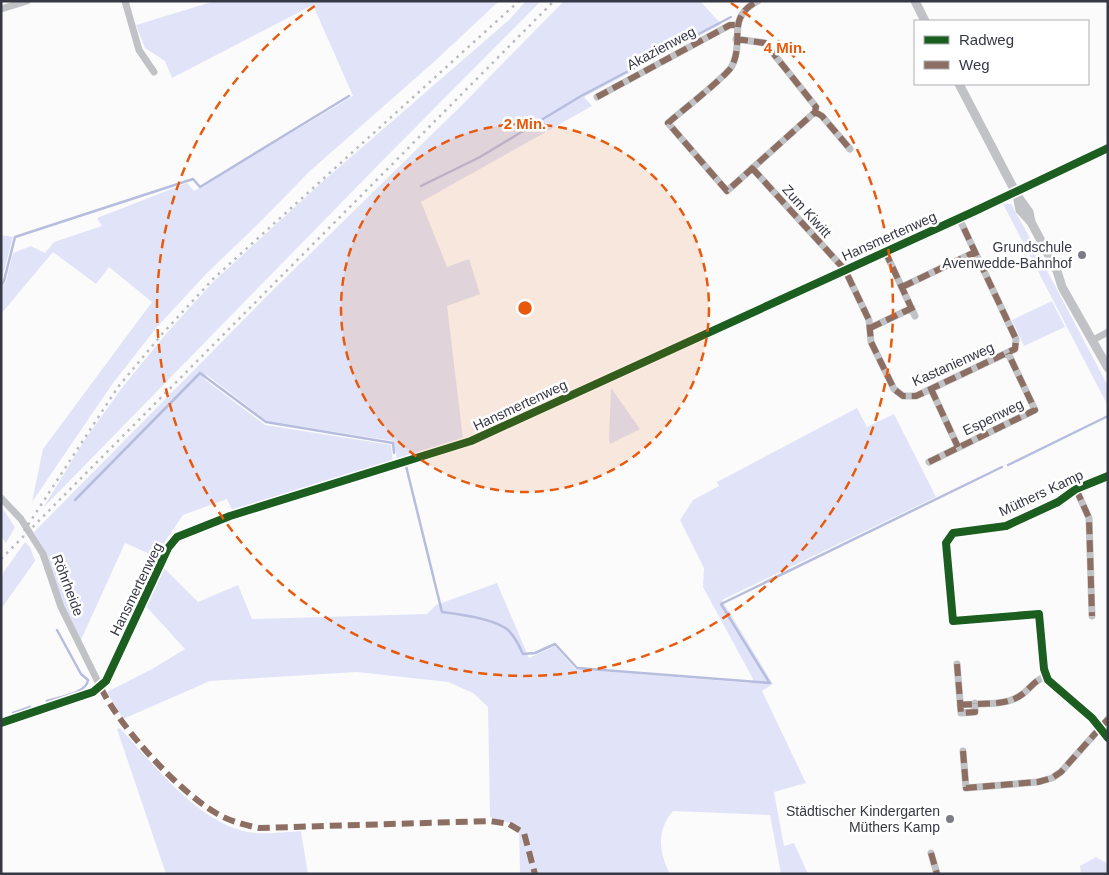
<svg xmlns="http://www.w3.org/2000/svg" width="1109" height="875" viewBox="0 0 1109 875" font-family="Arial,sans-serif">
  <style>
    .green { fill: #e1e4f8 }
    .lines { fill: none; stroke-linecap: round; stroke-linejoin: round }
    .stream { stroke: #b7bdde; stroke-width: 2.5 }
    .minor { stroke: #c1c2c6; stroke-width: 7 }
    .tertiary { stroke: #c1c2c6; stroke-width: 9 }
    .rail { stroke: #babbbf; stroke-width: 2.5; stroke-dasharray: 2.5 5; stroke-linecap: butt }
    .quiet { stroke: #8d6e63; stroke-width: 6; stroke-dasharray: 12 6; stroke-linecap: butt }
    .cycleway-casing { stroke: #fff; stroke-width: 11 }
    .cycleway { stroke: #1b5e20; stroke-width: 8 }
    .ring { fill: none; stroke: #e8590c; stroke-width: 2.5; stroke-dasharray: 9 6 }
    .poi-dot { fill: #7b7c85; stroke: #fff; stroke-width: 2 }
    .labels { text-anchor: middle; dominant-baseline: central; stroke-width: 5; stroke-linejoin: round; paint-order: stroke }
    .street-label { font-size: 14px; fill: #363845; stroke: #fff }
    .poi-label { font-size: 14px; fill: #363845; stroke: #fff; text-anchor: end }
    .centre { fill: #e8590c; stroke: #fff; stroke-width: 2.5 }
    .ring-label { font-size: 15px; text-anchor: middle; font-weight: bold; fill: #e8590c; stroke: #fff; stroke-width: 5; stroke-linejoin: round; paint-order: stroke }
  </style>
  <rect width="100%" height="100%" fill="#fbfbfb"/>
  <path class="green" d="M 215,1 L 499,1 L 435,61 L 310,171 L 258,224 L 206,274 L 157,327 L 113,383 L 32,502 L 43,449 L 152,302 L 109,267 L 96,284 L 53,252 L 1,314 L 1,287 L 6,282 L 13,253 L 31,246 L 45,253 L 54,242 L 102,226 L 97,218 L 187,183 L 194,191 L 353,96 L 313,5 L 172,78 L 165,61 L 145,48 L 136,25 Z
    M 526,1 L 541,1 L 387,156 L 43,508 L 84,441 L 121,389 L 165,335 L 213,282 L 321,183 L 510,19 Z
    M 564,1 L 700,1 L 721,24 L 584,97 L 592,106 L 421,202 L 447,267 L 469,259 L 480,294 L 447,306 L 463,439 L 397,459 L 393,441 L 267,421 L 207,375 L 204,379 L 265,425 L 391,445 L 393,462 L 233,512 L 227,499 L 183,515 L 166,540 L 159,558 L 125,543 L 80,642 L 64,607 L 46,553 L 34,532 L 267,296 L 464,103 Z
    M 1003,204 L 1011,204 L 1025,229 L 1108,386 L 1108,406 Z
    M 1,235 L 13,237 L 1,282 Z
    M 1052,301 L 1065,327 L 1024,346 L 1012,320 Z
    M 611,388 L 640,429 L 610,444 L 609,440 Z
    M 857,408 L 867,427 L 894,414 L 936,497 L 722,600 L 773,684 L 762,691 L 806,783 L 774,792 L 784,846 L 794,843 L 808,874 L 781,874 L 770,815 L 673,811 C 656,831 659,852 670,874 L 520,874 L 519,826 L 490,817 L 488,707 L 473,693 L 448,682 L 357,672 L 210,681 L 123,719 L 107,692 L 152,669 L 185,649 L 144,604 L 162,566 L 198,602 L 238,585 L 252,619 L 427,614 L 436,605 L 497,583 L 529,658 L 555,646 L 575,669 L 751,683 L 753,679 L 703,587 L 704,568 L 680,520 L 693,500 L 719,486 L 717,482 Z
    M 1,506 L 15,527 L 6,543 L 1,536 Z
    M 25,542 L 30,547 L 35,561 L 1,609 L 1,576 Z
    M 120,728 C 154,765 202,828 255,833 C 270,834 286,832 301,831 L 308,874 L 166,874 L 117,729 Z
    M 1096,857 L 1108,864 L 1108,874 L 1081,874 L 1080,866 Z"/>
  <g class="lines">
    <path class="stream" d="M 421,186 L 480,157 L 581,96 L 731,17
      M 1,285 L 4,281 L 15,237 L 193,179 L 200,187 L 349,96
      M 1008,465 L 1108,416
      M 406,466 L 442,612 C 459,614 495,619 508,630 C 515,637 519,645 523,654 L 535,653 L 555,644 L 577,668 L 770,683
      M 75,500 L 200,373 L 266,422 L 393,443 L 394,453
      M 769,682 L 721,604 L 1002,467
      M 47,701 C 59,697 87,693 88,680 L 81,674 L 57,630
      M 13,713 L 30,707"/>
    <path class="minor" d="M 125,1 L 139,50 L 154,72
      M 1,9 L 27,1
      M 736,39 L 765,43 L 816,107 L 815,112 L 727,191 L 668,123 C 679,113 727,76 732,66 C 745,40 725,18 758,1
      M 597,97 L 730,25 L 738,25
      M 815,112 L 822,116 L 850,149
      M 752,168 L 845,270 L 869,320 L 871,342 L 894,389 L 903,396 L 916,396 L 1015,349 L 1016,339 L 959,218
      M 885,251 L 915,316
      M 902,287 L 975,252
      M 870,328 L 912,308
      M 1093,340 L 1108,332
      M 931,389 L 958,447
      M 929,462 L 1035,410 L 1008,353
      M 1108,476 L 1076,489 L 1058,502 L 1006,526 L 953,533 L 946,543 L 953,621 L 1039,614 L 1044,669 L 1048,680 L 1092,718 L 1108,738
      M 1076,489 L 1089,518 L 1092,616
      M 1,498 L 21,519 L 43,554 L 61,607 L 101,688
      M 957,664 L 961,713 L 975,712 L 975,703
      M 960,705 C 977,703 1003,706 1018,697 C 1029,691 1034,680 1046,676
      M 1,723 L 93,692 L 106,681 L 168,548 L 177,537 L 230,516 L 471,441 L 975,211 L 1108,148
      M 963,751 L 966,788 L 1038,782 L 1052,778 L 1061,772 L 1108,719
      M 931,853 L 937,874"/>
    <path class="tertiary" d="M 915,1 L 925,21
      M 959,84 L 1017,195 L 1029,212 L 1031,222 L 1057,271 L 1062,287 L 1108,368
      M 1017,195 L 1020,210 L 1031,222"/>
    <path class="rail" d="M 24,531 L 118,387 L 163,333 L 213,279 L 519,1
      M 1,559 L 554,1"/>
    <path class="quiet" d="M 736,39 L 765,43 L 816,107 L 815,112 L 727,191 L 668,123 C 679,113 727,76 732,66 C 745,40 725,18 758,1
      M 597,97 L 730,25 L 738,25
      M 815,112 L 822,116 L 850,149
      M 752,168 L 845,270 L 869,320 L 871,342 L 894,389 L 903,396 L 916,396 L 1015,349 L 1016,339 L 959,218
      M 885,251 L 915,316
      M 902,287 L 975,252
      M 870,328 L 912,308
      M 931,389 L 958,447
      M 929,462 L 1035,410 L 1008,353
      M 1076,489 L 1089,518 L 1092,616
      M 957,664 L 961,713 L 975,712 L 975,703
      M 101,688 C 120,727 178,791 216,813 C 229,821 244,825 259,828 L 490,821 L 509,824 L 524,833 L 535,874
      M 960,705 C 977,703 1003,706 1018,697 C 1029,691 1034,680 1046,676
      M 963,751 L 966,788 L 1038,782 L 1052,778 L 1061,772 L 1108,719
      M 931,853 L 937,874"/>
    <defs>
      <path id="cycleway" d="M 1108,476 L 1076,489 L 1058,502 L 1006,526 L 953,533 L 946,543 L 953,621 L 1039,614 L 1044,669 L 1048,680 L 1092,718 L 1108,738
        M 1,723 L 93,692 L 106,681 L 168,548 L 177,537 L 230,516 L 471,441 L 975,211 L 1108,148"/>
    </defs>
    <use href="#cycleway" class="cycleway-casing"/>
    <use href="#cycleway" class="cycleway"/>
  </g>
  <circle cx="525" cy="308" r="184" fill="#e8590c" fill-opacity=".12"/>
  <g class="ring">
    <circle cx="525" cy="308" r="184"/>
    <path d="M731 3A368 368 0 1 1 319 3"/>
  </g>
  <g class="poi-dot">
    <circle cx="1082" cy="255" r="5"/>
    <circle cx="950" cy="819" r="5"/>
  </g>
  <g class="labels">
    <g class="street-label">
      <text transform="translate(661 48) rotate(-28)">Akazienweg</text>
      <text transform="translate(807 211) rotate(48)">Zum Kiwitt</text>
      <text transform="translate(889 236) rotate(-24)">Hansmertenweg</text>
      <text transform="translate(953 364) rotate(-24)">Kastanienweg</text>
      <text transform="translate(520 405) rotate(-25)">Hansmertenweg</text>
      <text transform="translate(993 417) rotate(-26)">Espenweg</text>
      <text transform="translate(1041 493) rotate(-25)">Müthers Kamp</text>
      <text transform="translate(68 585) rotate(69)">Röhrheide</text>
      <text transform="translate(136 589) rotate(-64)">Hansmertenweg</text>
    </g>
    <g class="poi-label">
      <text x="1072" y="247">Grundschule<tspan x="1072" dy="16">Avenwedde-Bahnhof</tspan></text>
      <text x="940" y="811">Städtischer Kindergarten<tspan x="940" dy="16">Müthers Kamp</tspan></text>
    </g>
  </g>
  <circle cx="525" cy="308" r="8" class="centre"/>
  <g class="ring-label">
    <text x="785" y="53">4 Min.</text>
    <text x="525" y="129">2 Min.</text>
  </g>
  <rect width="1109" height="875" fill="none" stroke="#363845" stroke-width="5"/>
  <rect x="914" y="20" width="175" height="65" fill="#ffffff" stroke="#afafb5"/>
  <rect x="924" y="36" width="25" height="8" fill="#1b5e20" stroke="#afafb5"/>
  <text x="959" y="45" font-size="15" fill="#363845">Radweg</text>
  <rect x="924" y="61" width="25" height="8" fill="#8d6e63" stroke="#afafb5"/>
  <text x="959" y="70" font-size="15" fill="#363845">Weg</text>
</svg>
